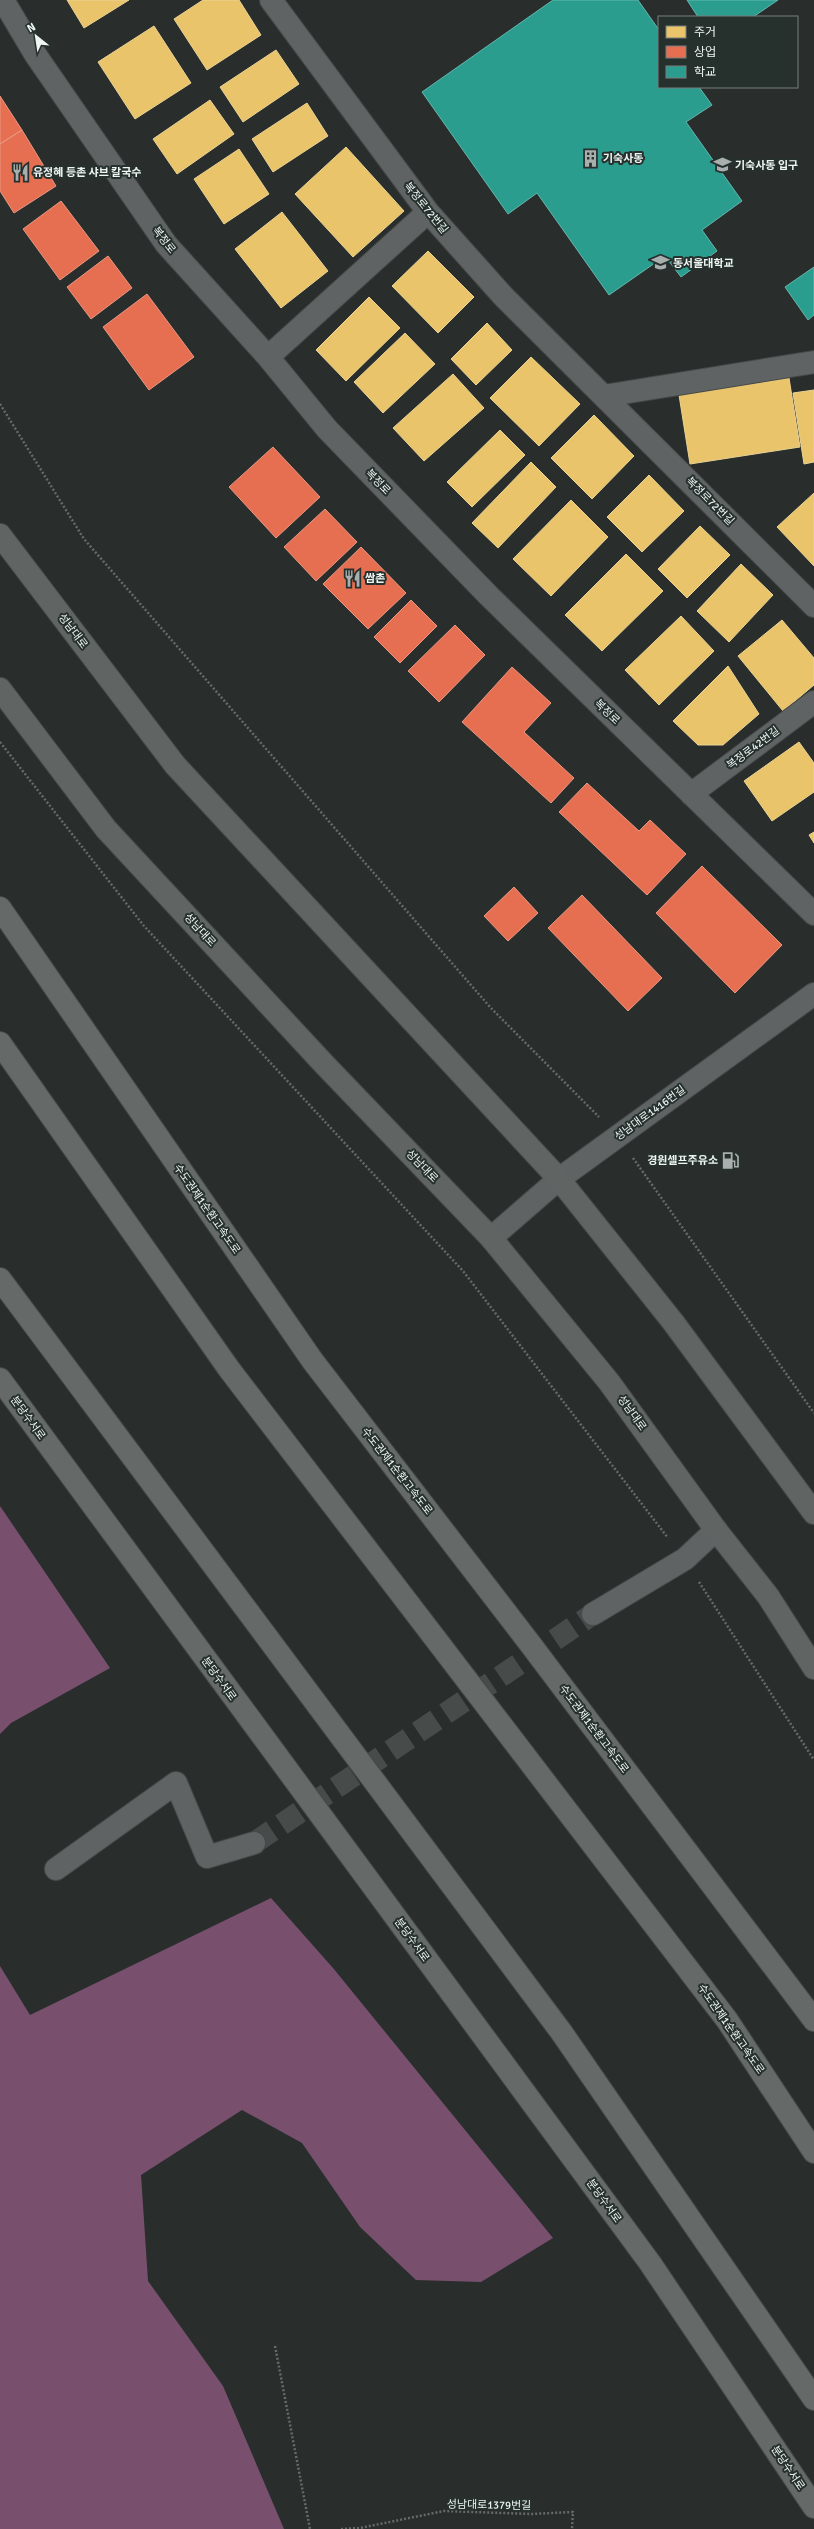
<svg xmlns="http://www.w3.org/2000/svg" width="814" height="2529" viewBox="0 0 814 2529" font-family="Signika,'Noto Sans KR',sans-serif">
  <style>
    .forest { fill: #78506d }
    .homes { fill: #e9c46a; stroke: #ead393 }
    .shops { fill: #e76f51; stroke: #e99782 }
    .schools { fill: #2a9d8f; stroke: #65b7ad }
    .lines { fill: none; stroke-linecap: round; stroke-linejoin: round }
    .minor-tunnel { stroke: #474c4b; stroke-width: 22; stroke-dasharray: 22 11; stroke-linecap: butt }
    .minor-casing { stroke: #454948; stroke-width: 24 }
    .major-casing { stroke: #454948; stroke-width: 24 }
    .highway-casing { stroke: #454948; stroke-width: 24 }
    .path { stroke: #666a68; stroke-width: 2.5; stroke-dasharray: 2 2; stroke-linecap: butt }
    .minor { stroke: #606363; stroke-width: 22 }
    .major { stroke: #606463; stroke-width: 22 }
    .highway { stroke: #656a68; stroke-width: 22 }
    .labels { text-anchor: middle; dominant-baseline: central; stroke-width: 4; stroke-linejoin: round; paint-order: stroke }
    .poi-label { font-size: 11px; font-weight: bold; fill: #eef5f3; stroke: #26312e; text-anchor: start }
    .street-label { font-size: 11px; fill: #eef5f3; stroke: #26312e }
  </style>
  <rect width="100%" height="100%" fill="#292e2d"/>
  <path class="forest" d="M 0,1506 L 110,1668 L 11,1723 L 0,1734 Z
    M 271,1898 L 333,1968 L 553,2238 L 481,2282 L 416,2280 L 360,2227 L 302,2143 L 242,2110 L 141,2175 L 148,2281 L 223,2386 L 284,2529 L 0,2529 L 0,1966 L 30,2015 Z"/>
  <path class="homes" d="M 67,0 L 129,0 L 84,28 Z
    M 203,0 L 239,0 L 261,35 L 207,70 L 174,19 Z
    M 154,26 L 191,83 L 135,119 L 98,62 Z
    M 276,50 L 299,84 L 243,122 L 220,87 Z
    M 210,100 L 234,134 L 177,174 L 153,139 Z
    M 307,103 L 328,136 L 273,172 L 252,139 Z
    M 346,147 L 404,211 L 353,257 L 295,194 Z
    M 239,149 L 269,194 L 224,224 L 194,179 Z
    M 282,212 L 328,271 L 281,308 L 235,249 Z
    M 428,251 L 474,297 L 438,333 L 392,286 Z
    M 369,297 L 400,328 L 346,381 L 316,350 Z
    M 487,323 L 512,350 L 476,385 L 451,359 Z
    M 405,333 L 435,364 L 383,413 L 354,382 Z
    M 531,357 L 580,404 L 539,446 L 490,398 Z
    M 453,374 L 484,408 L 424,461 L 393,428 Z
    M 789,378 L 800,447 L 690,464 L 679,395 Z
    M 814,390 L 814,462 L 804,464 L 793,393 Z
    M 594,415 L 634,456 L 592,499 L 551,458 Z
    M 500,430 L 525,455 L 472,507 L 447,482 Z
    M 531,462 L 556,487 L 498,548 L 472,523 Z
    M 649,475 L 684,511 L 642,552 L 607,517 Z
    M 814,493 L 814,566 L 777,527 Z
    M 571,500 L 608,537 L 551,596 L 513,559 Z
    M 700,526 L 730,555 L 687,598 L 658,569 Z
    M 626,554 L 663,591 L 602,651 L 565,615 Z
    M 741,564 L 773,595 L 729,642 L 697,611 Z
    M 681,616 L 714,651 L 659,705 L 625,670 Z
    M 782,620 L 814,658 L 814,685 L 783,711 L 738,656 Z
    M 728,666 L 759,714 L 723,745 L 698,745 L 673,721 Z
    M 799,742 L 814,763 L 814,792 L 772,821 L 744,781 Z
    M 814,832 L 814,843 L 809,835 Z"/>
  <path class="shops" d="M 0,96 L 22,130 L 0,144 Z
    M 22,130 L 56,186 L 14,213 L 0,191 L 0,144 Z
    M 61,201 L 99,251 L 60,280 L 23,229 Z
    M 108,256 L 132,288 L 91,319 L 67,287 Z
    M 147,294 L 194,357 L 149,390 L 103,327 Z
    M 273,447 L 320,497 L 276,538 L 229,487 Z
    M 325,509 L 357,542 L 316,581 L 284,547 Z
    M 361,547 L 406,593 L 368,629 L 323,584 Z
    M 411,600 L 437,626 L 400,663 L 374,637 Z
    M 455,625 L 485,655 L 439,702 L 408,671 Z
    M 512,667 L 551,703 L 524,732 L 574,778 L 551,803 L 462,722 Z
    M 587,783 L 639,831 L 650,820 L 686,854 L 647,895 L 559,812 Z
    M 702,866 L 782,945 L 735,993 L 656,913 Z
    M 514,887 L 538,913 L 508,941 L 484,916 Z
    M 582,895 L 662,978 L 628,1011 L 548,928 Z"/>
  <path class="schools" d="M 553,0 L 638,0 L 659,30 L 659,87 L 699,87 L 712,105 L 686,122 L 742,201 L 702,230 L 717,251 L 681,277 L 665,256 L 609,295 L 537,193 L 508,214 L 422,92 Z
    M 687,0 L 778,0 L 753,17 L 698,17 Z
    M 814,267 L 814,315 L 808,320 L 785,287 Z"/>
  <g class="lines">
    <path class="minor-tunnel" d="M 254,1843 L 593,1614"/>
    <defs>
      <path id="minor" d="M 3,0 L 35,54 L 166,244 L 268,357 L 327,429 L 489,596 L 814,914
        M 271,0 L 428,212 L 503,296 L 814,606
        M 268,357 L 428,212
        M 604,396 L 814,362
        M 691,794 L 814,702
        M 491,1238 L 559,1179 L 814,994
        M 593,1614 L 685,1559 L 716,1530
        M 56,1869 L 176,1783 L 207,1857 L 254,1843"/>
      <path id="major" d="M 0,535 L 175,765 L 559,1179 L 673,1322 L 814,1513
        M 0,689 L 106,829 L 324,1064 L 491,1238 L 609,1382 L 716,1530 L 768,1596 L 814,1668"/>
      <path id="highway" d="M 0,908 L 312,1360 L 531,1645 L 814,2020
        M 0,1043 L 229,1369 L 727,2020 L 814,2152
        M 0,1279 L 562,2033 L 814,2399
        M 0,1379 L 650,2263 L 814,2507"/>
    </defs>
    <use href="#minor" class="minor-casing"/>
    <use href="#major" class="major-casing"/>
    <use href="#highway" class="highway-casing"/>
    <path class="path" d="M 0,404 L 84,539 L 490,1007 L 599,1117
      M 0,742 L 144,926 L 463,1271 L 668,1538
      M 633,1158 L 814,1413
      M 699,1582 L 814,1760
      M 275,2346 L 310,2529
      M 341,2529 L 360,2528 L 444,2511 L 531,2514 L 573,2512 L 572,2529"/>
    <use href="#minor" class="minor"/>
    <use href="#major" class="major"/>
    <use href="#highway" class="highway"/>
  </g>
  <defs>
    <symbol id="building-bare" viewBox="-9 -9 18 18"><path d="M-4-6H4V6H1V3H-1V6H-4ZM-2.5-4.3h1.7v1.8h-1.7ZM.8-4.3h1.7v1.8H.8ZM-2.5-1h1.7V.8h-1.7ZM.8-1h1.7V.8H.8Z" fill="#a9afae" stroke="#26312e" stroke-width="2.5" paint-order="stroke"/></symbol>
    <symbol id="school-bare" viewBox="-9 -9 18 18"><path d="M0-5L7-2L0 1L-7-2ZM-4 1L0 2.5L4 1V4Q0 6-4 4Z" fill="#a9afae" stroke="#26312e" stroke-width="2.5" paint-order="stroke"/></symbol>
    <symbol id="restaurant-bare" viewBox="-9 -9 18 18"><path d="M-5-6h1v4h1v-4h1v4h1v-4h1v5L-1.5 .5V6h-2V.5L-5-1ZM5-6V6H3V1.5H1.5Q1.5-4 5-6Z" fill="#a9afae" stroke="#26312e" stroke-width="2.5" paint-order="stroke"/></symbol>
    <symbol id="university-bare" viewBox="-9 -9 18 18"><path d="M0-5L7-2L0 1L-7-2ZM-4 1L0 2.5L4 1V4Q0 6-4 4Z" fill="#a9afae" stroke="#26312e" stroke-width="2.5" paint-order="stroke"/></symbol>
    <symbol id="fuel-bare" viewBox="-9 -9 18 18"><path d="M-5.5-6h7V0h2V4h1.3V-2.5L3-4.5l.8-.8L6-3V5H2.5V1h-1V6h-7ZM-4.2-4.7v3.2H.2V-4.7Z" fill="#a9afae" stroke="#26312e" stroke-width="2.5" paint-order="stroke"/></symbol>
  </defs>
  <g fill-rule="evenodd">
    <use href="#building-bare" x="578" y="146" width="25" height="25"/>
    <use href="#school-bare" x="710" y="152" width="25" height="25"/>
    <use href="#restaurant-bare" x="8" y="160" width="25" height="25"/>
    <use href="#university-bare" x="648" y="250" width="25" height="25"/>
    <use href="#restaurant-bare" x="340" y="566" width="25" height="25"/>
    <use href="#fuel-bare" x="718" y="1148" width="25" height="25"/>
  </g>
  <g class="labels">
    <g class="poi-label">
      <text x="603" y="158">기숙사동</text>
      <text x="735" y="165">기숙사동 입구</text>
      <text x="33" y="172">유정혜 등촌 샤브 칼국수</text>
      <text x="673" y="263">동서울대학교</text>
      <text x="365" y="578">쌈촌</text>
      <text x="718" y="1160" text-anchor="end">경원셀프주유소</text>
    </g>
    <g class="street-label">
      <text transform="translate(426 208) rotate(51)">복정로72번길</text>
      <text transform="translate(164 240) rotate(52)">복정로</text>
      <text transform="translate(378 482) rotate(46)">복정로</text>
      <text transform="translate(710 501) rotate(45)">복정로72번길</text>
      <text transform="translate(73 631) rotate(53)">성남대로</text>
      <text transform="translate(607 712) rotate(44)">복정로</text>
      <text transform="translate(753 748) rotate(-37)">복정로42번길</text>
      <text transform="translate(200 930) rotate(47)">성남대로</text>
      <text transform="translate(650 1113) rotate(-36)">성남대로1416번길</text>
      <text transform="translate(422 1166) rotate(46)">성남대로</text>
      <text transform="translate(207 1209) rotate(55)">수도권제1순환고속도로</text>
      <text transform="translate(632 1413) rotate(54)">성남대로</text>
      <text transform="translate(28 1418) rotate(54)">분당수서로</text>
      <text transform="translate(397 1471) rotate(52)">수도권제1순환고속도로</text>
      <text transform="translate(219 1679) rotate(54)">분당수서로</text>
      <text transform="translate(594 1729) rotate(53)">수도권제1순환고속도로</text>
      <text transform="translate(412 1940) rotate(54)">분당수서로</text>
      <text transform="translate(731 2029) rotate(55)">수도권제1순환고속도로</text>
      <text transform="translate(604 2201) rotate(54)">분당수서로</text>
      <text transform="translate(788 2468) rotate(56)">분당수서로</text>
      <text transform="translate(489 2505) rotate(1)">성남대로1379번길</text>
    </g>
  </g>
  <rect x="658" y="16" width="140" height="72" fill="#26312e" stroke="#767f7d"/>
  <rect x="666" y="26" width="20" height="12" fill="#e9c46a" stroke="#767f7d"/>
  <text x="694" y="36" font-size="12" fill="#eef5f3">주거</text>
  <rect x="666" y="46" width="20" height="12" fill="#e76f51" stroke="#767f7d"/>
  <text x="694" y="56" font-size="12" fill="#eef5f3">상업</text>
  <rect x="666" y="66" width="20" height="12" fill="#2a9d8f" stroke="#767f7d"/>
  <text x="694" y="76" font-size="12" fill="#eef5f3">학교</text>
  <g transform="translate(36 36) rotate(330)" stroke="#26312e" stroke-width="3" paint-order="stroke">
  <path d="M0-3L7 15L0 10L-7 15Z" fill="#eef5f3"/>
  <text y="-6" font-size="11" font-weight="bold" text-anchor="middle" fill="#eef5f3">N</text>
  </g>
</svg>
